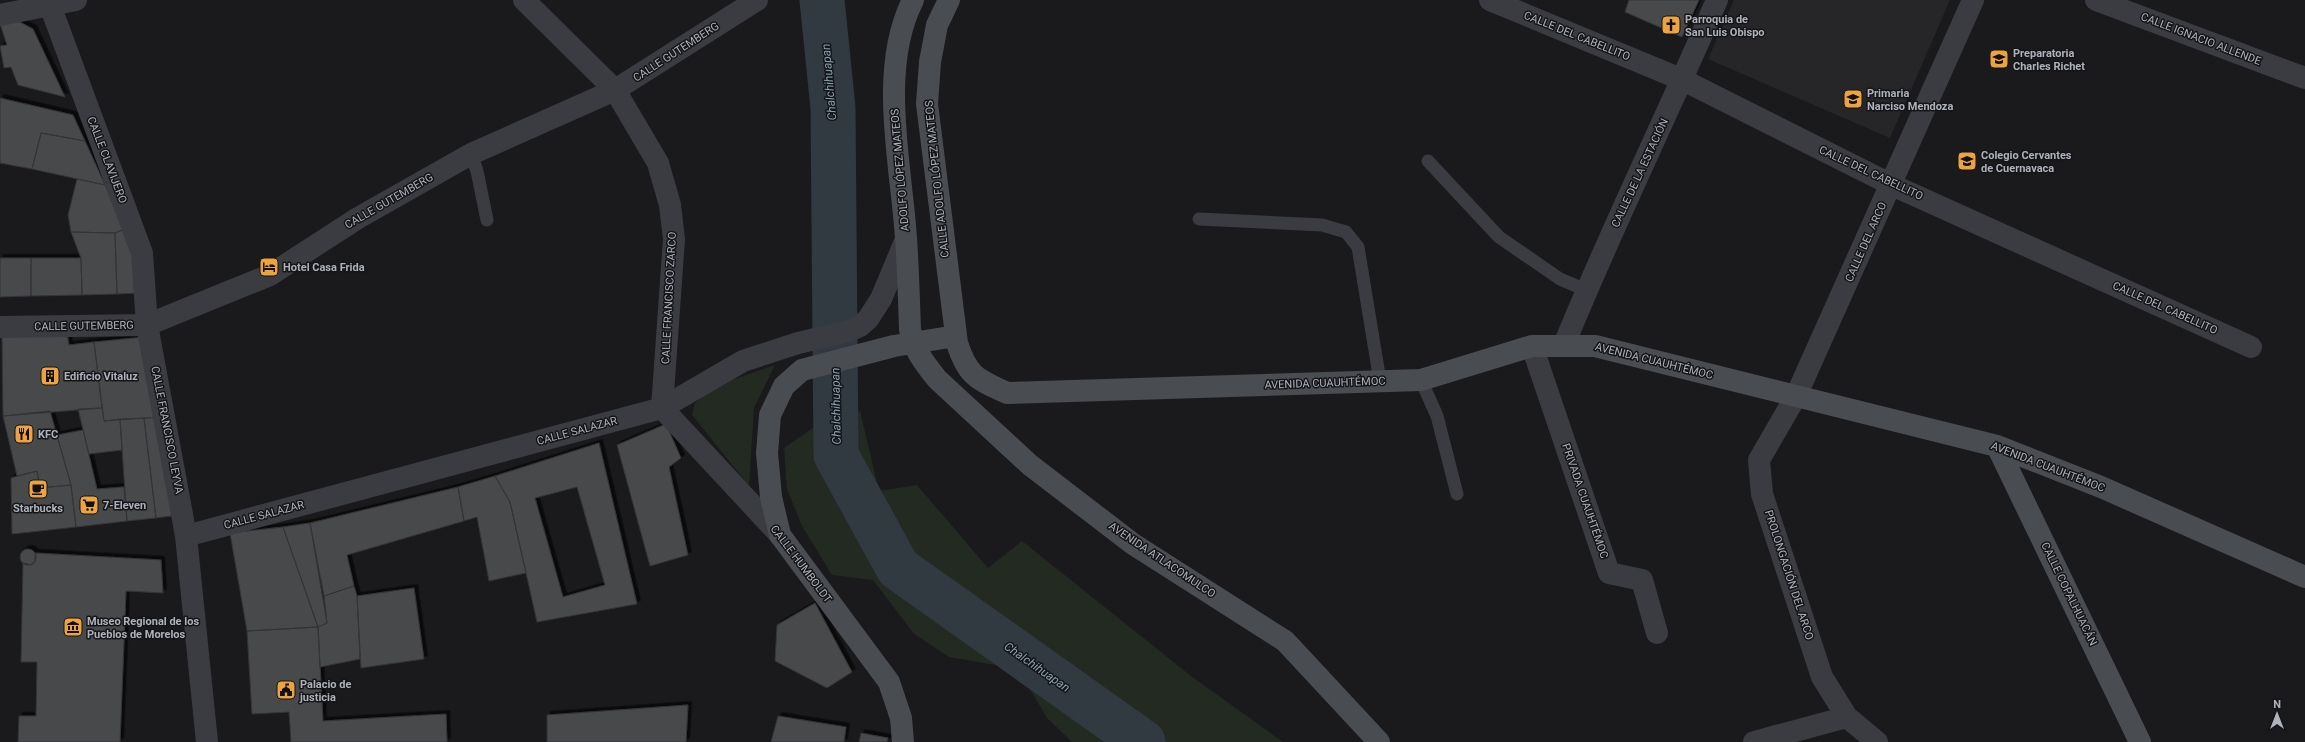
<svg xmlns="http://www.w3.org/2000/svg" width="2305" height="742" viewBox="0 0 2305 742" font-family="Roboto,sans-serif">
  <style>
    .built { fill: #262629 }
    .green { fill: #222a22 }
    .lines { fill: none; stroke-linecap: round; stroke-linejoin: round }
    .river { stroke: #303a40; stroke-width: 45 }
    .building { fill: #47484c; stroke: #343438; fill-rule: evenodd; filter: url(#shadow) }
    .service { stroke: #3b3c41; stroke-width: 13 }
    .minor { stroke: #3b3c41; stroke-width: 22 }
    .tertiary { stroke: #3b3c41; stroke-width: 22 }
    .secondary { stroke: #494c51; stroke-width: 22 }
    .labels { text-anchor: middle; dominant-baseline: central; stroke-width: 3; stroke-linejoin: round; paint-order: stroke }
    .poi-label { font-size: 11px; font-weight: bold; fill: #adb2bb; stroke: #151517; text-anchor: start }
    .street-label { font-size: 11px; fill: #adb2bb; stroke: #151517 }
    .water-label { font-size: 12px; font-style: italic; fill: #85a3b5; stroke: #151517 }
  </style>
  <defs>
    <filter id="shadow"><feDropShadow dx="3.5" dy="-3.5" stdDeviation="0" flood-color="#0009"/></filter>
  </defs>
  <rect width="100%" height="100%" fill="#1a1a1c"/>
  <path class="built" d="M 1734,0 L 1950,0 L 1890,138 L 1708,59 Z"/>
  <path class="green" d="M 775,365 L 754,408 L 749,486 L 692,415 L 695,403 L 715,386 Z
    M 860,411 L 879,491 L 917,485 L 988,568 L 1022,541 L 1191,676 L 1283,742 L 1072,742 L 1047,718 L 1018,669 L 949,657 L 914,634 L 873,580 L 832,575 L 802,526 L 787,489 L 784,448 L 826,419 Z"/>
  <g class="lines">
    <path class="river" d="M 822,0 L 833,108 L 836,455 L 898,568 L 1143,742"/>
  </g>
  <path class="building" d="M 1629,0 L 1699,0 L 1682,37 L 1625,12 Z
    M 16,20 L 33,29 L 65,97 L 18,85 L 11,67 L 4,68 L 0,46 L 7,45 L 0,24 Z
    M 0,98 L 73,115 L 85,141 L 41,133 L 32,169 L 0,163 Z
    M 41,133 L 85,141 L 105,185 L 32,169 Z
    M 77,179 L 105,185 L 125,229 L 115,233 L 71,232 L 68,215 Z
    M 125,229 L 137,257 L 139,293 L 117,294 L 115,233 Z
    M 71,232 L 115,233 L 117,294 L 82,295 L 81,258 Z
    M 0,258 L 31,258 L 31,296 L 0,297 Z
    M 31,258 L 81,258 L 82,295 L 31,296 Z
    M 67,333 L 69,345 L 94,342 L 102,408 L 3,416 L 2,336 Z
    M 145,337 L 160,417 L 104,421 L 94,342 Z
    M 102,408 L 104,421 L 120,419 L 122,450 L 89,454 L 78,409 Z
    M 50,411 L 71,485 L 40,488 L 37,471 L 17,476 L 3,416 Z
    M 160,417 L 178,515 L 156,518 L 144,418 Z
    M 144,418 L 156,518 L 127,521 L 120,419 Z
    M 666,424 L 681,458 L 669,467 L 688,555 L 650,566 L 617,445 Z
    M 83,430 L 97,489 L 124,487 L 127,521 L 76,527 L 71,485 L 57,435 Z
    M 599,443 L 637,604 L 537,622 L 510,502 L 495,476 ZM 577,487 L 605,585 L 563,597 L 535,498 Z
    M 37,471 L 40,488 L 71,485 L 76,527 L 12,534 L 11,478 Z
    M 495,476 L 510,502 L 526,573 L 489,581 L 477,517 L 464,521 L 458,487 Z
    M 458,487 L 464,521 L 347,555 L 354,586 L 324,596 L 310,523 Z
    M 310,523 L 327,623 L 318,627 L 283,527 Z
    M 283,527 L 318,627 L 247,631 L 230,533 Z
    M20 557a8 8 0 1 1 16 0a8 8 0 1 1-16 0Z
    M 35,553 L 161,560 L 163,593 L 126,591 L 120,742 L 18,742 L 19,716 L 36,716 L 37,662 L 21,662 L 23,563 L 32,565 L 35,562 Z
    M 354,586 L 357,596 L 360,659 L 320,667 L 318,627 L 327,623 L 324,596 Z
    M 414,588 L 424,659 L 361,668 L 357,596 Z
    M 815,603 L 852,672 L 827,688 L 775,661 L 777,625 Z
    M 318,627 L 323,721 L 446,714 L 447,742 L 291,742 L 289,712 L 252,714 L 247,631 Z
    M 688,705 L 686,742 L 547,742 L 547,715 Z
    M 778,716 L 846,727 L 844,742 L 771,742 Z
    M 861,733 L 888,738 L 887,742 L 859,742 Z"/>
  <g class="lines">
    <path class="service" d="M 471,154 L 477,171 L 487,220
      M 1428,161 L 1499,237 L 1560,279 L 1586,290
      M 1199,219 L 1322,225 L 1346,232 L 1358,247 L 1380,381
      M 1421,380 L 1437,416 L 1457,494"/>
    <path class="minor" d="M 48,0 L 142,253 L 147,325
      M 524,0 L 615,90 L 658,163 L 670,205 L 674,239 L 662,408 L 780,535
      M 1490,0 L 1683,80 L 1892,185 L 2251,347
      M 2096,0 L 2305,78
      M 0,15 L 76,0
      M 1564,345 C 1611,229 1667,116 1717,0
      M 1532,346 L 1609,573 L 1642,580 L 1657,633
      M 1754,742 L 1847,717
      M 1877,742 L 1847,717 L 1822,677 L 1762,494 L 1759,460 L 1796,396 L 1973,0"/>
    <path class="tertiary" d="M 147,325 L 186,536 L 207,742
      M 0,327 L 147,325 L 270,275 L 358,218 L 471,154 L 615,90 L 757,0
      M 186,536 L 662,408 L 743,361 L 798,343 L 849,331 L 860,326 L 868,319 L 881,299 L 906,239"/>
    <path class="secondary" d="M 913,0 C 878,69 901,163 906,238 C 908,268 909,299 910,329 C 913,349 925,364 937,379 L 1030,465 L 1133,544 L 1285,641 L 1379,742
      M 949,0 L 937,25 L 930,62 L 927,104 L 957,343 C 968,377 977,379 1007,393 L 1421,380 L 1532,346 L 1595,346 L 1997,446 L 2101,487 L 2305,577
      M 1997,446 L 2140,742
      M 903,742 L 901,718 L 889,682 L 780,535 L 771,497 L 767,453 L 770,415 L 784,386 L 802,370 L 894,346 L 956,336"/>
  </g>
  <defs>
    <symbol id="church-square" viewBox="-11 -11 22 22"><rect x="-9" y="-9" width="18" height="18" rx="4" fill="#eda440" stroke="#151517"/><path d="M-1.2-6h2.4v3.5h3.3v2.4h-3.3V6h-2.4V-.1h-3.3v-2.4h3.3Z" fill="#111"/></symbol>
    <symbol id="school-square" viewBox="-11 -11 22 22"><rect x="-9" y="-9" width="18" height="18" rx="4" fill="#eda440" stroke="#151517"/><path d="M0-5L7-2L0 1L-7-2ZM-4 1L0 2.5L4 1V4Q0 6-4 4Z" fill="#111"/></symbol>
    <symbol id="hotel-square" viewBox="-11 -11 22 22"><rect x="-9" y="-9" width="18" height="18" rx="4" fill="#eda440" stroke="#151517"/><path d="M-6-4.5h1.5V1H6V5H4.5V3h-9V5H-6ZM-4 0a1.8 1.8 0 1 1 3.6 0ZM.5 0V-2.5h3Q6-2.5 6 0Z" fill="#111"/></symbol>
    <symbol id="building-square" viewBox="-11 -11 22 22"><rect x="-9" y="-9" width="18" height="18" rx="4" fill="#eda440" stroke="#151517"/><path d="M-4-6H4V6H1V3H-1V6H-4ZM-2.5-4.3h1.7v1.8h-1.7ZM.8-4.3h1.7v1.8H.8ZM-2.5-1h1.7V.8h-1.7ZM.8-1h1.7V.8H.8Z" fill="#111"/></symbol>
    <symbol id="restaurant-square" viewBox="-11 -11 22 22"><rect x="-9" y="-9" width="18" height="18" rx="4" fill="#eda440" stroke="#151517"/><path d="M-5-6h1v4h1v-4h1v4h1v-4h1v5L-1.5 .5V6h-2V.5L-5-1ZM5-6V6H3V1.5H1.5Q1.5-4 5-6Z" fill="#111"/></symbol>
    <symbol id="cafe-square" viewBox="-11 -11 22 22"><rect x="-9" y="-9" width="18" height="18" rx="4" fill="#eda440" stroke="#151517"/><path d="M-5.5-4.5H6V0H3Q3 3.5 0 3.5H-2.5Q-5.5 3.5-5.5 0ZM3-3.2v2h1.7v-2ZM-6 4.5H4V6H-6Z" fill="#111"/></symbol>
    <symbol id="supermarket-square" viewBox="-11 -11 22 22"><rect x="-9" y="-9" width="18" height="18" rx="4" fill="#eda440" stroke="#151517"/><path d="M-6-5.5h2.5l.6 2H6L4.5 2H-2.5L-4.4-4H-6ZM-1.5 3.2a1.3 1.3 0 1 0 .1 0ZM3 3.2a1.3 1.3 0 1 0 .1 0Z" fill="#111"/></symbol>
    <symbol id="museum-square" viewBox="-11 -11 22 22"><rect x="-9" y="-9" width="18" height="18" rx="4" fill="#eda440" stroke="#151517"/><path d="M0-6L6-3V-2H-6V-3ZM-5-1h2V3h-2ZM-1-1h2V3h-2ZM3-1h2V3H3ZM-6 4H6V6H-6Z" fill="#111"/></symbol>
    <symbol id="civic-square" viewBox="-11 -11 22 22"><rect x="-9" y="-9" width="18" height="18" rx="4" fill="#eda440" stroke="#151517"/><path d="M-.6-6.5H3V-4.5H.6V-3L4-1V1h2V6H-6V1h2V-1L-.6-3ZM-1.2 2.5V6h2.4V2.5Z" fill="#111"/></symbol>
  </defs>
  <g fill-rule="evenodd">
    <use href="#church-square" x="1660" y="14" width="22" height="22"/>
    <use href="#school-square" x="1988" y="48" width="22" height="22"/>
    <use href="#school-square" x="1842" y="88" width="22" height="22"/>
    <use href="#school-square" x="1956" y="150" width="22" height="22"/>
    <use href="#hotel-square" x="258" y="256" width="22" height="22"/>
    <use href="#building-square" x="39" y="365" width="22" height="22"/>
    <use href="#restaurant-square" x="13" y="423" width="22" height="22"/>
    <use href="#cafe-square" x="27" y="478" width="22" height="22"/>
    <use href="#supermarket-square" x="78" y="494" width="22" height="22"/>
    <use href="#museum-square" x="62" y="616" width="22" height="22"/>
    <use href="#civic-square" x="275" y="679" width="22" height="22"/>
  </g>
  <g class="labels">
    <g class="poi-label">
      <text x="1685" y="19">Parroquia de<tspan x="1685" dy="13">San Luis Obispo</tspan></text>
      <text x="2013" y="53">Preparatoria<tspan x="2013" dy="13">Charles Richet</tspan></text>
      <text x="1867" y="93">Primaria<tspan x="1867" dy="13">Narciso Mendoza</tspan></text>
      <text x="1981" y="155">Colegio Cervantes<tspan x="1981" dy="13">de Cuernavaca</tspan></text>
      <text x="283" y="267">Hotel Casa Frida</text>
      <text x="64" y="376">Edificio Vitaluz</text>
      <text x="38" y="434">KFC</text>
      <text x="103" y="505">7-Eleven</text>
      <text x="38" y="508" text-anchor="middle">Starbucks</text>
      <text x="87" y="621">Museo Regional de los<tspan x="87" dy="13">Pueblos de Morelos</tspan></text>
      <text x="300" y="684">Palacio de<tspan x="300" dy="13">justicia</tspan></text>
    </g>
    <g class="street-label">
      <text transform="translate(1577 36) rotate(22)">CALLE DEL CABELLITO</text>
      <text transform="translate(2201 39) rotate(21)">CALLE IGNACIO ALLENDE</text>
      <text transform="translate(676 52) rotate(-33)">CALLE GUTEMBERG</text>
      <text transform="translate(107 160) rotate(69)">CALLE CLAVIJERO</text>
      <text transform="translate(900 170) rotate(-95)">ADOLFO LÓPEZ MATEOS</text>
      <text transform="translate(1640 173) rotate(-65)">CALLE DE LA ESTACIÓN</text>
      <text transform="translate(1871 173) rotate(25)">CALLE DEL CABELLITO</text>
      <text transform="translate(937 179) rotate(-96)">CALLE ADOLFO LÓPEZ MATEOS</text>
      <text transform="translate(389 201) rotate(-30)">CALLE GUTEMBERG</text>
      <text transform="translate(1866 242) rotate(-66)">CALLE DEL ARCO</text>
      <text transform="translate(669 298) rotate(-87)">CALLE FRANCISCO ZARCO</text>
      <text transform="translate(2165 308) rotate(24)">CALLE DEL CABELLITO</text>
      <text transform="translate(84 326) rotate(-1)">CALLE GUTEMBERG</text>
      <text transform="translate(1654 361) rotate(14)">AVENIDA CUAUHTÉMOC</text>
      <text transform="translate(1325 383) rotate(-2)">AVENIDA CUAUHTÉMOC</text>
      <text transform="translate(167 430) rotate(79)">CALLE FRANCISCO LEYVA</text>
      <text transform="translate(577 431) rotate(-15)">CALLE SALAZAR</text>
      <text transform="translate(2048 467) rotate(21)">AVENIDA CUAUHTÉMOC</text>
      <text transform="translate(1585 501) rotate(71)">PRIVADA CUAUHTÉMOC</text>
      <text transform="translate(264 515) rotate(-15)">CALLE SALAZAR</text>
      <text transform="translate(1162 560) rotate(34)">AVENIDA ATLACOMULCO</text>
      <text transform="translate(801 564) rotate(53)">CALLE HUMBOLDT</text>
      <text transform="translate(1789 575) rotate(72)">PROLONGACIÓN DEL ARCO</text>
      <text transform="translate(2069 594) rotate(64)">CALLE COPALHUACÁN</text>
    </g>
    <g class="water-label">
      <text transform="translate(829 82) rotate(-95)">Chalchihuapan</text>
      <text transform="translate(836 406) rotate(-91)">Chalchihuapan</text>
      <text transform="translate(1037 667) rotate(35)">Chalchihuapan</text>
    </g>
  </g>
  <g transform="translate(2277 714)" stroke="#151517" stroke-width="3" paint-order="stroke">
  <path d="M0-3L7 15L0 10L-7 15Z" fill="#adb2bb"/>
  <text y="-6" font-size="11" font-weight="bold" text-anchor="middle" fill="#adb2bb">N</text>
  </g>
</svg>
